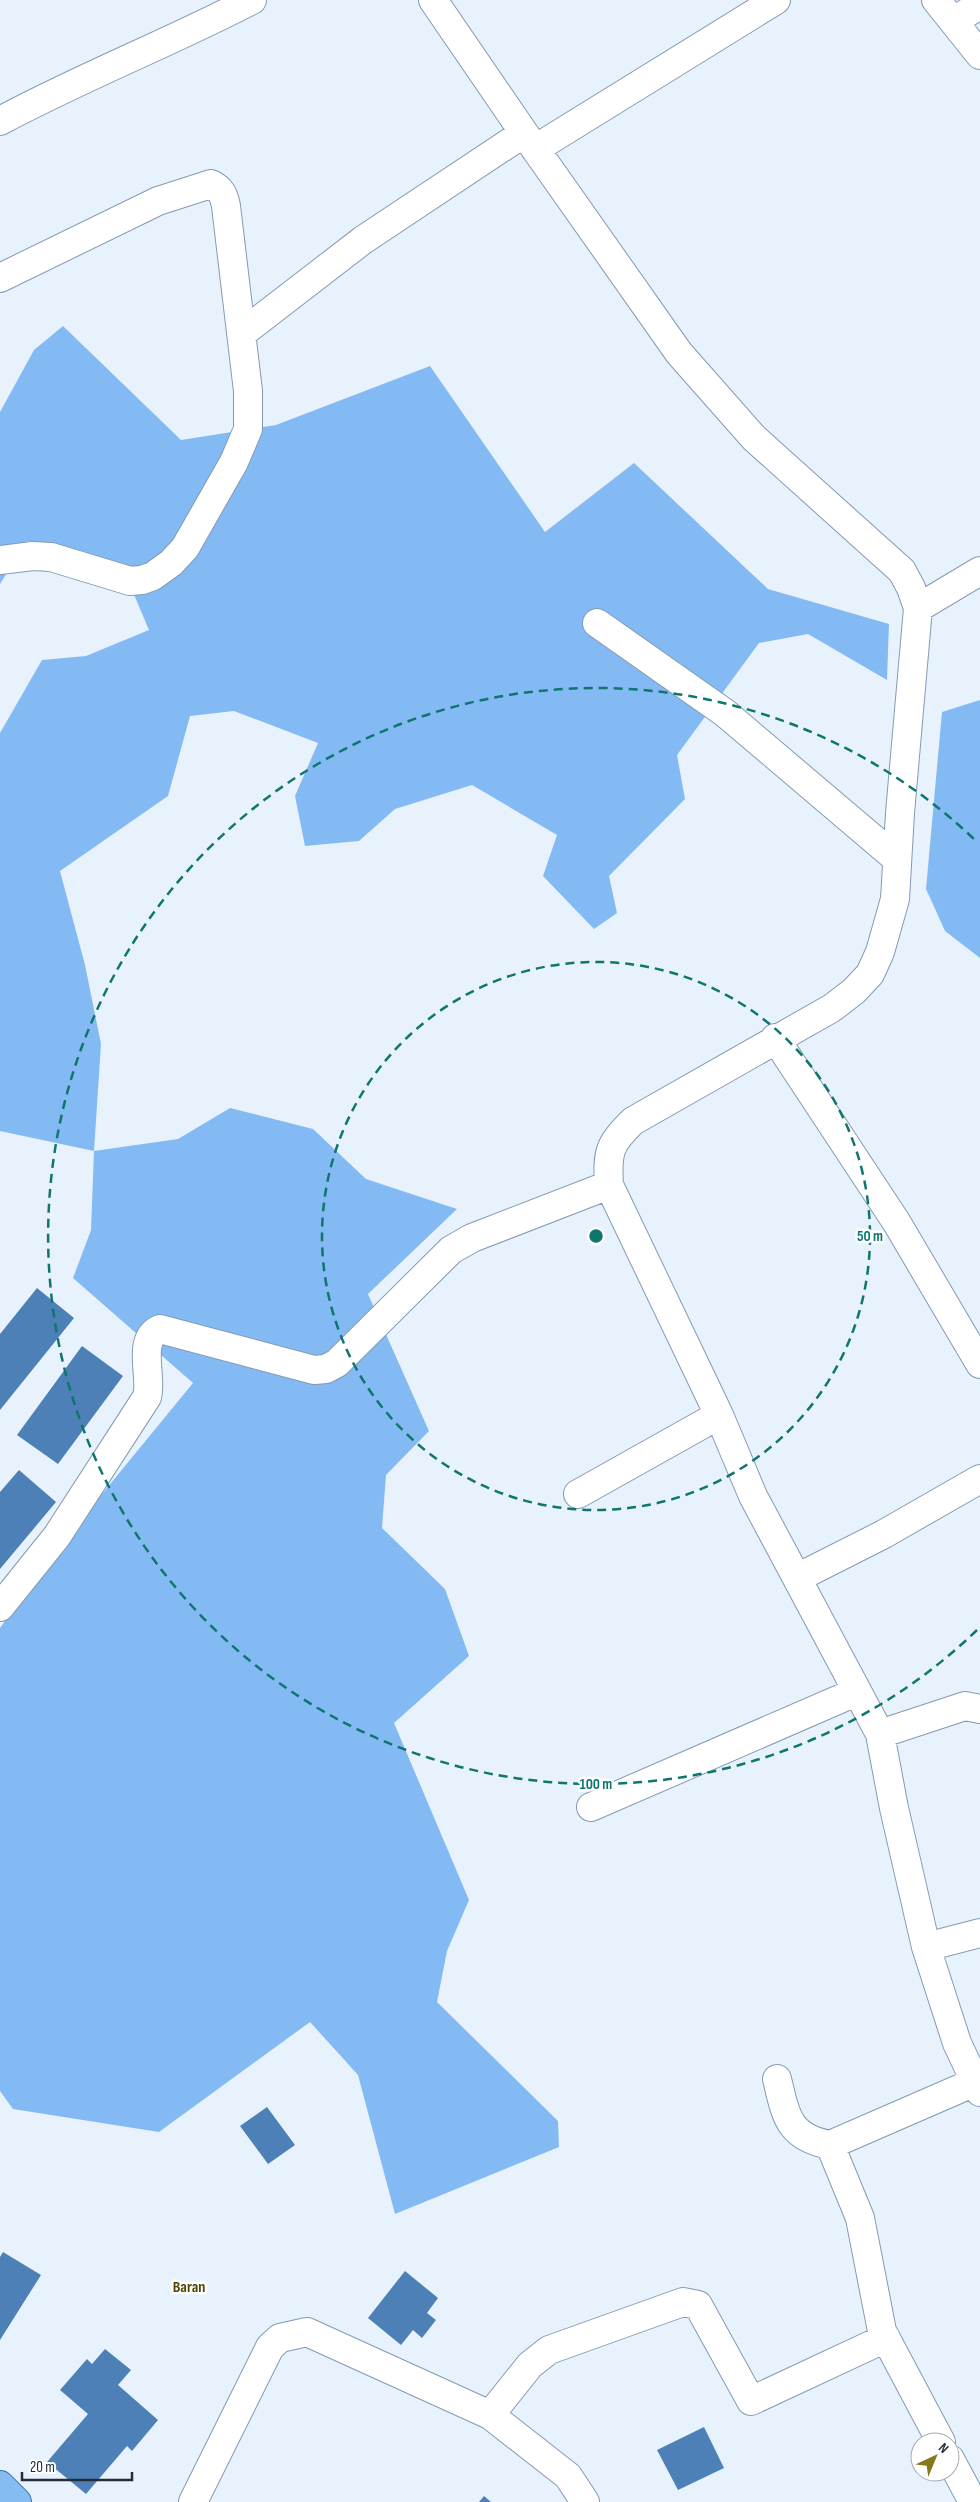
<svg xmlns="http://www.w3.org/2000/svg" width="980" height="2502" viewBox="0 0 980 2502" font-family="'Sofia Sans Condensed',sans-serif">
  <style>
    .forest { fill: #84baf4 }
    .building { fill: #4d80b7 }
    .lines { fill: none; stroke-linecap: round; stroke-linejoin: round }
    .minor-casing { stroke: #839ab4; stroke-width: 30 }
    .primary-casing { stroke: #2f6daa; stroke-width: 30 }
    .minor { stroke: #fff; stroke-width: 28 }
    .primary { stroke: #86bcf1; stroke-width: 28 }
    .ring { fill: none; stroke: #0f766e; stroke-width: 2.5; stroke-dasharray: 9 6 }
    .labels { text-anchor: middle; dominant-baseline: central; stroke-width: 5; stroke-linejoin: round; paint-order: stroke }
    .quarter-label { font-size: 16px; font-weight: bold; fill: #4e4602; stroke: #fff }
    .centre { fill: #0f766e; stroke: #fff; stroke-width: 2.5 }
    .ring-label { font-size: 15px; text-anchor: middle; font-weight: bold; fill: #0f766e; stroke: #fff; stroke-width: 5; stroke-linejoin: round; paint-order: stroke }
  </style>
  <rect width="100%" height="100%" fill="#e8f2fd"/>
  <path class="forest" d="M 63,326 L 181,440 L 276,425 L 430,366 L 545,532 L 634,463 L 768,589 L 889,624 L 887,680 L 808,634 L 759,643 L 677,755 L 685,799 L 609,876 L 617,913 L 594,929 L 543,876 L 557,835 L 472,785 L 395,809 L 359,841 L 305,846 L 295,796 L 318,743 L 234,711 L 190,716 L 168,796 L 60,871 L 85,965 L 101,1044 L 94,1151 L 178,1139 L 230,1108 L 313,1129 L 366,1179 L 457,1209 L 368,1294 L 429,1431 L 386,1475 L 382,1528 L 445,1589 L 469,1656 L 394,1723 L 469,1900 L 447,1951 L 437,2002 L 558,2121 L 559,2147 L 395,2214 L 358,2075 L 310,2022 L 159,2132 L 13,2109 L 0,2091 L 0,1628 L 52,1555 L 193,1383 L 73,1278 L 91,1230 L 94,1151 L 0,1131 L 0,733 L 42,660 L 86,656 L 149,630 L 121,564 L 27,541 L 0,584 L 0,412 L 34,350 Z
    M 980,700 L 980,958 L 945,931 L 926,889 L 942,712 Z"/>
  <path class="building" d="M 37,1288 L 74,1318 L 0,1410 L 0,1334 Z
    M 82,1346 L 123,1376 L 58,1464 L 17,1435 Z
    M 19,1470 L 56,1502 L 0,1569 L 0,1492 Z
    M 267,2107 L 295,2145 L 268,2164 L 240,2126 Z
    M 3,2252 L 41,2275 L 0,2340 L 0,2257 Z
    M 405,2271 L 438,2298 L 427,2313 L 436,2320 L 422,2338 L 413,2330 L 401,2345 L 368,2318 Z
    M 105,2349 L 131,2370 L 118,2385 L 158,2420 L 132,2451 L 127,2446 L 86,2494 L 47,2462 L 88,2414 L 60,2390 L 87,2359 L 92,2364 Z
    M 704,2427 L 724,2468 L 678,2490 L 657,2450 Z
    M 484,2496 L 491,2502 L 479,2502 Z"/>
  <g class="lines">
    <defs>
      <path id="minor" d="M 433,0 L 524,133 L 679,353 L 754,438 L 902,571 L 911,588 L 918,608 L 900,813 L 895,899 L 880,952 L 870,974 L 854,991 L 832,1008 L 633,1121 C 609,1144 607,1152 609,1185 L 719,1415 L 753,1496 L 880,1734
        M 936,0 L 980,55
        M 953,21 L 980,5
        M 0,121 C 82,77 169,43 252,0
        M 535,149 L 776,0
        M 0,278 L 158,201 L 211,184 C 221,189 224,195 226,206 L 248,391 L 248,429 L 234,462 L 185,548 L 171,563 L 153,576 L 142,580 L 130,581 L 51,557 L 33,556 L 0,560
        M 241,334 L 363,240 L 524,133
        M 918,608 L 980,571
        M 597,623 L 725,713 L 897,859
        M 775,1038 L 897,1223 L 980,1364
        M 578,1494 L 719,1415
        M 797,1578 L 884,1534 L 980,1479
        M 0,1607 L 57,1536 L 147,1397 C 153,1378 136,1339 160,1329 L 314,1370 L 326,1369 L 337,1363 L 451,1250 L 472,1238 L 609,1185
        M 980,1709 L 965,1706 L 880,1734 L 894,1808 L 926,1947 L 957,2043 L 980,2092
        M 591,1807 L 856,1692
        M 926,1947 L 980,1933
        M 777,2079 C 786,2116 788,2137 830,2145
        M 490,2415 L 530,2365 L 549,2350 L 683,2302 L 698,2305 L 751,2401 L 886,2338
        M 941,2442 L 882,2331 L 860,2218 L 830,2145 L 975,2082
        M 950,2459 L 973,2502
        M 193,2502 L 270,2347 L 280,2338 L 307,2332 L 490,2415 L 568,2476 L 585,2502"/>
      <path id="primary" d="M 0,2485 L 17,2502"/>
    </defs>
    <use href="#minor" class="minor-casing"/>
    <use href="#primary" class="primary-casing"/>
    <use href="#minor" class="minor"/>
    <use href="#primary" class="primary"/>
  </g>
  <g class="ring">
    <circle cx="596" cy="1236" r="274"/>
    <path d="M977 1630A548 548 0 1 1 977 842"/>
  </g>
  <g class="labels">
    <g class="quarter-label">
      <text x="189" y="2287">Baran</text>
    </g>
  </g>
  <circle cx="596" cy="1236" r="8" class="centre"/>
  <g class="ring-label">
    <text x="870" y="1241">50 m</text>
    <text x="596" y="1789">100 m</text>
  </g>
  <g transform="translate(935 2457) rotate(44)"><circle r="24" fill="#ffffff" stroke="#a7abaf"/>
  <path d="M0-4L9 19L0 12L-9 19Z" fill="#85791e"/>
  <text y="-8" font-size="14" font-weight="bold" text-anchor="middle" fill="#242d38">N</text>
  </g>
  <path d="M22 2472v8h110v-8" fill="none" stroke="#242d38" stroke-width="2.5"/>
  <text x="30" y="2472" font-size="15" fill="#242d38" stroke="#ffffff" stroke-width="4" paint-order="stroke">20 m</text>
</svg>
